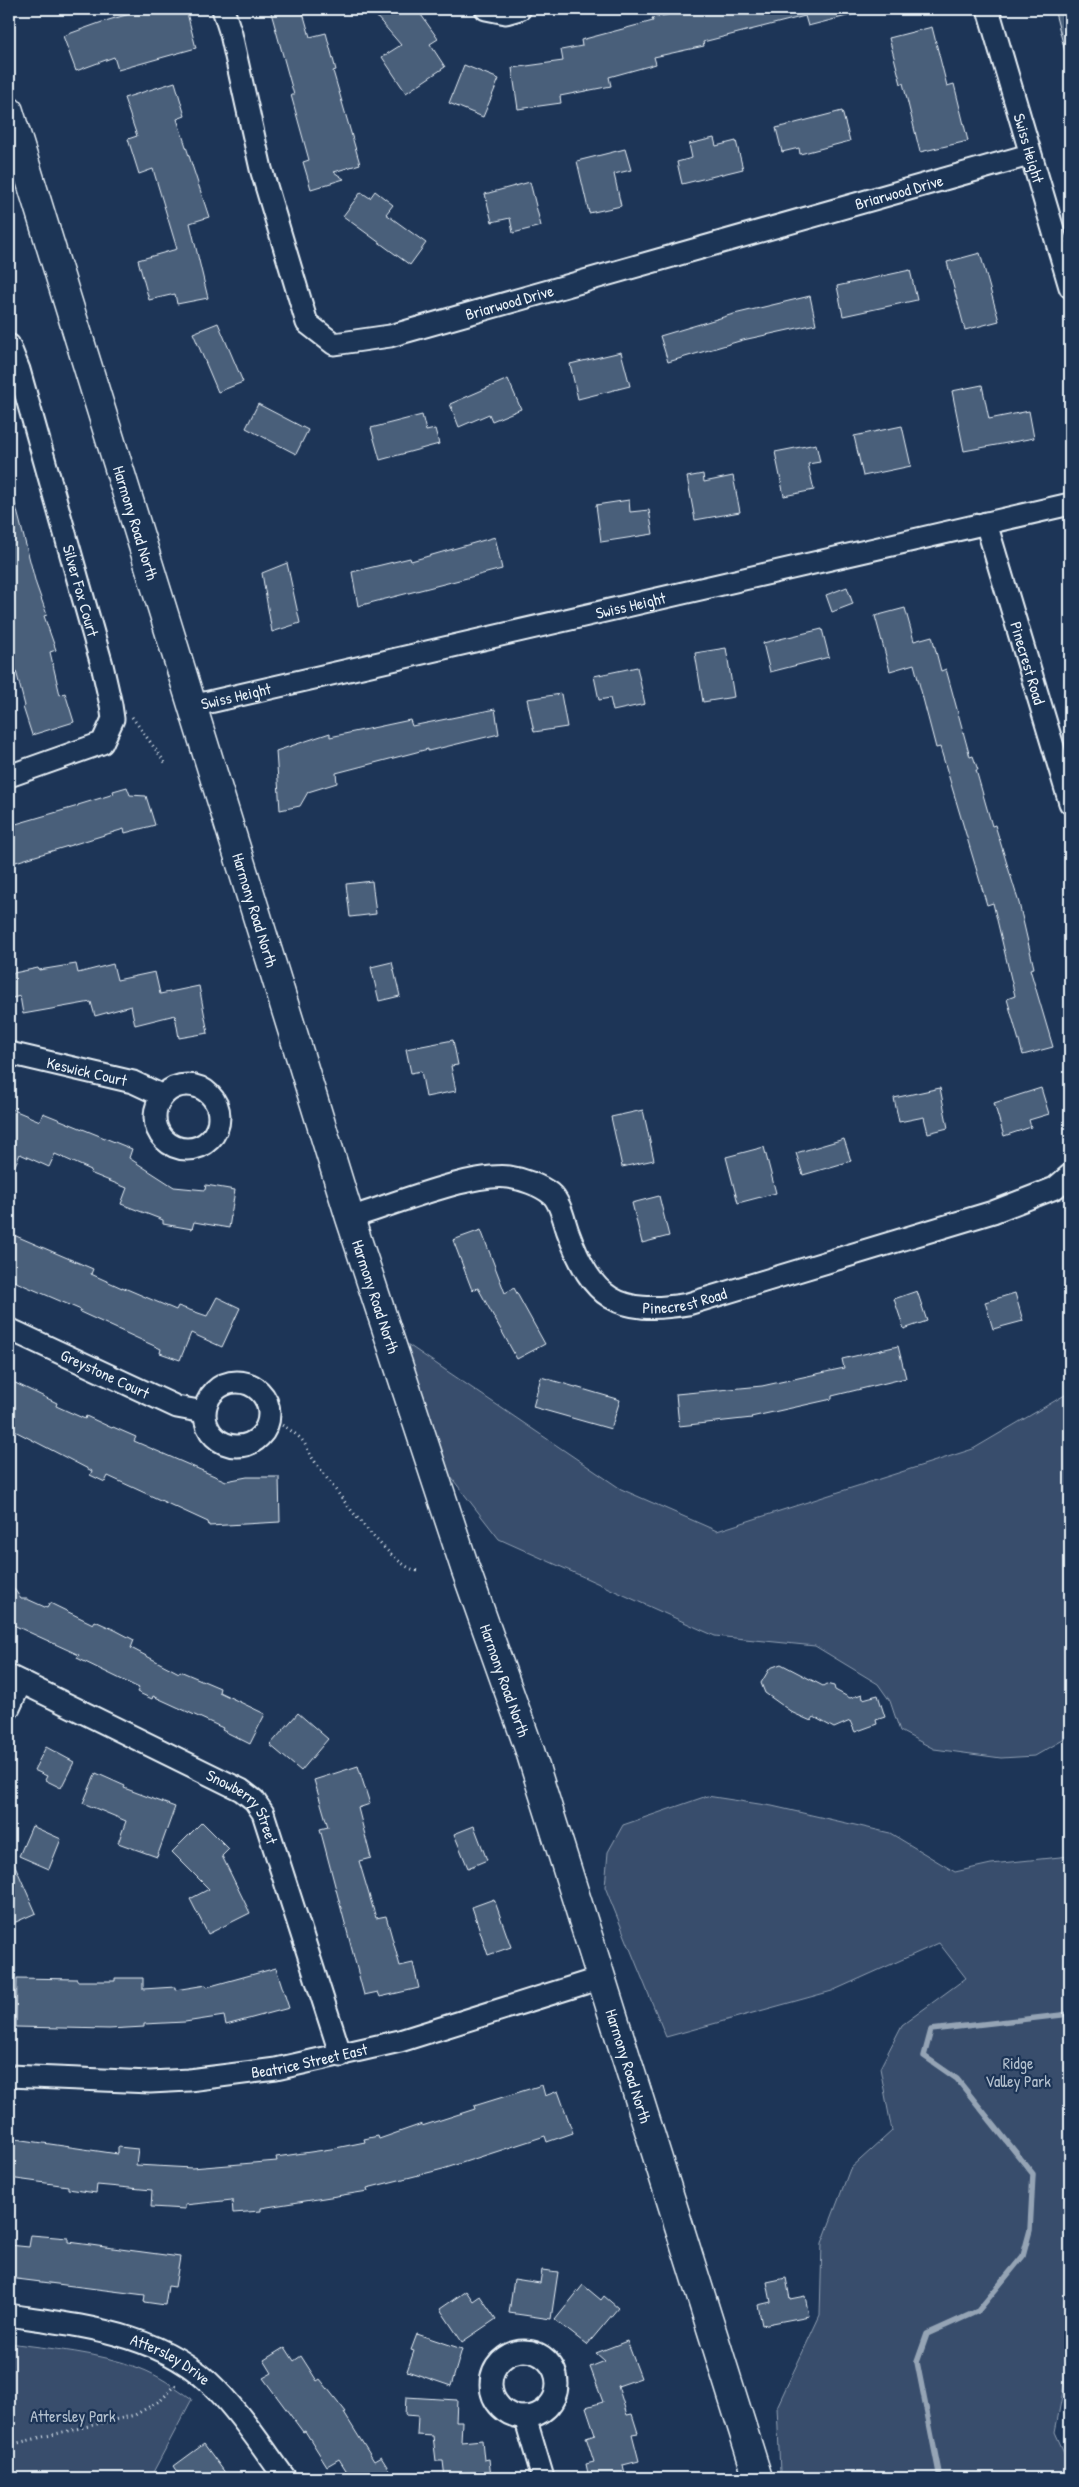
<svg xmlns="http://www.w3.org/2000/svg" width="1079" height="2487" viewBox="0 0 1079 2487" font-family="'Patrick Hand',sans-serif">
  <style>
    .green { fill: #374d6c; stroke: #909fb2 }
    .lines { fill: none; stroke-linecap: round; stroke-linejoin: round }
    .stream { stroke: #95a4b5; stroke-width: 5.5 }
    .building { fill: #495e7a; stroke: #e8f1f8 }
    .minor-casing { stroke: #e8f1f8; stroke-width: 25 }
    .major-casing { stroke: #e8f1f8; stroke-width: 31 }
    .path { stroke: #e8f1f8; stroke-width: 3; stroke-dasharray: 1 4; stroke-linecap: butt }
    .minor { stroke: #1d3557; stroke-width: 21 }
    .major { stroke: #1d3557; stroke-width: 28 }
    .labels { text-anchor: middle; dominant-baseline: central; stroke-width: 4.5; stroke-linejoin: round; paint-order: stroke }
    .street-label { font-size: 16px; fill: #e8f1f8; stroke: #1d3557 }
    .park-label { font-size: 16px; fill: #b3c0ce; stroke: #1d3557 }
  </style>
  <rect width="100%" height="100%" fill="#1d3557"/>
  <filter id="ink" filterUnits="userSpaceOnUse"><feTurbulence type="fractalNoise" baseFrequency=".02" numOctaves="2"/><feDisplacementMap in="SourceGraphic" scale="10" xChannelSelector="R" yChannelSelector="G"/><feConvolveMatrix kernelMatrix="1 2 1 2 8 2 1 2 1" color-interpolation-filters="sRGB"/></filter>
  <g filter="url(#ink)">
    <path class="green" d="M 407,1344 L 621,1489 L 717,1531 L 973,1449 L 1070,1392 L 1070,1736 L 1035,1756 L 1001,1758 L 934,1749 L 900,1731 L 890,1701 L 878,1684 L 815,1646 L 715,1636 L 499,1539 L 409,1423 Z
      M 707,1796 L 772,1806 L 890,1833 L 955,1872 L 991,1864 L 1070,1856 L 1070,2313 L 1069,2360 L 1055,2432 L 1070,2466 L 1070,2478 L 783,2478 L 780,2472 L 777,2407 L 820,2315 L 822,2243 L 850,2169 L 892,2131 L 880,2068 L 902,2025 L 966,1978 L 939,1943 L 832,1991 L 666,2037 L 605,1887 L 608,1852 L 623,1825 Z
      M 9,2343 C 52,2349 97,2352 139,2368 C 158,2375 175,2387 192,2399 L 150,2478 L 9,2478 Z"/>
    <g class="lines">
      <path class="stream" d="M 940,2478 L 917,2362 L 927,2334 L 978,2311 L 1023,2256 L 1030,2230 L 1033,2174 L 957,2079 L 924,2056 L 931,2030 L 1070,2014"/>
    </g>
    <path class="building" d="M 147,9 L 167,9 L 168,12 L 186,9 L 196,48 L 118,70 L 114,57 L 76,71 L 63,36 L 105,21 Z
      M 270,9 L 302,9 L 310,37 L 326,33 L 336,70 L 333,71 L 360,164 L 334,172 L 344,179 L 311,189 L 303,162 L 309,160 L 291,95 L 294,95 Z
      M 370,9 L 417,9 L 438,39 L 430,44 L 445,67 L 406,93 L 382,57 L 401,45 Z
      M 695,9 L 854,9 L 855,14 L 808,26 L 805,16 L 703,42 L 704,46 L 654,57 L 656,64 L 609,77 L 611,86 L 560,96 L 561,103 L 518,109 L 512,68 L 563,61 L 561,50 L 582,46 L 581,40 L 653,21 L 652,18 Z
      M 1054,9 L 1070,9 L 1070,50 L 1065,51 Z
      M 932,27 L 947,86 L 954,84 L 968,141 L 920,152 L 903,83 L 901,84 L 889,38 Z
      M 464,65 L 499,79 L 483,117 L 449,103 Z
      M 175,82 L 185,116 L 177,119 L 209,217 L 190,223 L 208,298 L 177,304 L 175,294 L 149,300 L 138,260 L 177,249 L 153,169 L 139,174 L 128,139 L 137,136 L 124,98 Z
      M 842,111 L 850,141 L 800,154 L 799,148 L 782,152 L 776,128 Z
      M 714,138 L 716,146 L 736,141 L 743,169 L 682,184 L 677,162 L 692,158 L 689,144 Z
      M 625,149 L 631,170 L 614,174 L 621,206 L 589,213 L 577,161 Z
      M 530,182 L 541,226 L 513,233 L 510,218 L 492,222 L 485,194 Z
      M 375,191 L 393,205 L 386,214 L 426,243 L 410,265 L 343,216 L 361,192 L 370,198 Z
      M 980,253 L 999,321 L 965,330 L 947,262 Z
      M 910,270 L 917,300 L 843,316 L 837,286 Z
      M 810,296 L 816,324 L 743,340 L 668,362 L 660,336 L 730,315 Z
      M 218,323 L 243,382 L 218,392 L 193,333 Z
      M 621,352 L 630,386 L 578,399 L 570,364 Z
      M 508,379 L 521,409 L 492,421 L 489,414 L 459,427 L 450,404 Z
      M 982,385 L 989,419 L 1029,411 L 1034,438 L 964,451 L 952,391 Z
      M 258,404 L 308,430 L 296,454 L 246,428 Z
      M 422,415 L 426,431 L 435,429 L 439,444 L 380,460 L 371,428 Z
      M 902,426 L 911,466 L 863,476 L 854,436 Z
      M 816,444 L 820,462 L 808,464 L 814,490 L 784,496 L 775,452 Z
      M 703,474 L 704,482 L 733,476 L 740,512 L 695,520 L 687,477 Z
      M 14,499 L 36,584 L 47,615 L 44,616 L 56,650 L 50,652 L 60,695 L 65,693 L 74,722 L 32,735 L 23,707 L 25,706 L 14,663 L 9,665 L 9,500 Z
      M 629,500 L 630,512 L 649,510 L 653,534 L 601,542 L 596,505 Z
      M 495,537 L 502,569 L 358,606 L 352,572 L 410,558 L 411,561 Z
      M 287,563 L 300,623 L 272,632 L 262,573 Z
      M 847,587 L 853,604 L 832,612 L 826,595 Z
      M 905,608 L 914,641 L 932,636 L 941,671 L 946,669 L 970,757 L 973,756 L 978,770 L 976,770 L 992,826 L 995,825 L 1019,903 L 1034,968 L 1030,969 L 1053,1047 L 1023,1055 L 1007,999 L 1015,996 L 993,903 L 987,905 L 940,747 L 936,748 L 914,664 L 890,671 L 875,616 Z
      M 822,629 L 829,657 L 770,672 L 763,643 Z
      M 726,648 L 734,697 L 703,702 L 695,653 Z
      M 637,667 L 645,704 L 613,711 L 610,698 L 599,700 L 594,676 Z
      M 561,694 L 567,727 L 534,732 L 527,699 Z
      M 495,709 L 499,734 L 428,751 L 428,749 L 336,773 L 337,783 L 308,792 L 300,806 L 280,810 L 276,751 L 330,733 L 330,737 L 410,720 L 412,726 Z
      M 127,787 L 130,795 L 146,796 L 155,825 L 125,833 L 124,829 L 9,864 L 9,826 L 78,806 L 78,805 L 114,794 L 113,791 Z
      M 372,881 L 376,914 L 350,917 L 346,884 Z
      M 392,962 L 400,996 L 379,1001 L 371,967 Z
      M 76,964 L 78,973 L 113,964 L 117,980 L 155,972 L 160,994 L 199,986 L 208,1033 L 179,1038 L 175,1015 L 135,1025 L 131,1006 L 95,1016 L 91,1002 L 23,1014 L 20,996 L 9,999 L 9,974 L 38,968 L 39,970 Z
      M 453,1040 L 458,1065 L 451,1066 L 456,1091 L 426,1097 L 421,1071 L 411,1073 L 406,1049 Z
      M 940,1088 L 948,1128 L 928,1133 L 924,1117 L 899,1122 L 894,1098 Z
      M 1041,1088 L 1049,1114 L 1029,1120 L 1031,1127 L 1004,1136 L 994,1103 Z
      M 9,1108 L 40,1121 L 43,1113 L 132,1149 L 129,1158 L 174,1187 L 205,1190 L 206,1185 L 235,1190 L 229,1228 L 194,1222 L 192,1229 L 163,1224 L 163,1220 L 121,1204 L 127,1188 L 90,1173 L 91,1170 L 55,1154 L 49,1167 L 20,1154 L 9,1179 Z
      M 643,1110 L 654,1160 L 622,1167 L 611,1117 Z
      M 844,1139 L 851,1161 L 803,1175 L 796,1153 Z
      M 764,1147 L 776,1193 L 738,1203 L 726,1157 Z
      M 659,1196 L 669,1236 L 642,1243 L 632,1203 Z
      M 481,1230 L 505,1293 L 514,1288 L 545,1344 L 517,1359 L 478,1288 L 472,1290 L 453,1240 Z
      M 9,1233 L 93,1269 L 91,1274 L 122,1288 L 122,1287 L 176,1310 L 178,1306 L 207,1316 L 217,1297 L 240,1308 L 222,1347 L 191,1333 L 180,1360 L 160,1353 L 161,1349 L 80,1312 L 81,1310 L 9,1279 Z
      M 917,1291 L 927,1321 L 904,1329 L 894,1299 Z
      M 1015,1293 L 1023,1321 L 993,1329 L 985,1302 Z
      M 898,1346 L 906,1378 L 832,1396 L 832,1399 L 751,1417 L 752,1418 L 679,1426 L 676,1394 L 762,1386 L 844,1368 L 842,1359 Z
      M 541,1377 L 620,1400 L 611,1429 L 533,1407 Z
      M 9,1380 L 57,1403 L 56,1406 L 85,1419 L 86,1416 L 112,1428 L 113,1427 L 136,1437 L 134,1441 L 226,1481 L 247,1477 L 279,1477 L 280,1522 L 209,1526 L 208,1522 L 108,1476 L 105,1482 L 90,1475 L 92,1471 L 9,1428 Z
      M 9,1581 L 21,1599 L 27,1599 L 47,1608 L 50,1603 L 93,1624 L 95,1621 L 115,1630 L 134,1640 L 131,1648 L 179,1673 L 180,1671 L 220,1688 L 219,1692 L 265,1714 L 250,1744 L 222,1730 L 223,1728 L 153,1696 L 152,1699 L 137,1692 L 139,1688 L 77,1658 L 79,1655 L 9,1623 Z
      M 781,1664 L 823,1686 L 826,1684 L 834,1686 L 835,1690 L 850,1698 L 862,1694 L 863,1699 L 878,1695 L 885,1717 L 876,1720 L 877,1724 L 855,1732 L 850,1721 L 834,1728 L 814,1717 L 811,1721 L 793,1713 L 765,1693 L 761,1683 L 770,1668 Z
      M 298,1713 L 328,1739 L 301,1771 L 270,1745 Z
      M 46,1747 L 74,1762 L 61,1788 L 45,1780 L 47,1776 L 34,1770 Z
      M 358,1766 L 370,1804 L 358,1808 L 371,1858 L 359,1861 L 376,1918 L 386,1916 L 400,1966 L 413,1963 L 419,1988 L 380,1997 L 378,1992 L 364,1995 L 320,1829 L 328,1827 L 314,1780 Z
      M 96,1773 L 125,1786 L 124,1788 L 175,1807 L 157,1857 L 118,1843 L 126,1821 L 83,1803 Z
      M 202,1822 L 229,1849 L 222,1856 L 250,1913 L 208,1934 L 190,1899 L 209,1889 L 172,1852 Z
      M 32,1826 L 61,1839 L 49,1869 L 19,1856 Z
      M 474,1826 L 487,1860 L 468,1868 L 454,1834 Z
      M 9,1852 L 36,1913 L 9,1925 Z
      M 494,1899 L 511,1947 L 488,1955 L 472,1907 Z
      M 276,1968 L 289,2008 L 226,2025 L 224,2016 L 185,2022 L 144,2024 L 144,2027 L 109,2029 L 16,2027 L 17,1978 L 77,1979 L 77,1981 L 115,1981 L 115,1978 L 143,1978 L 143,1989 L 175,1987 L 175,1990 L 206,1985 L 207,1987 Z
      M 542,2085 L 545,2096 L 558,2091 L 573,2133 L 547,2142 L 545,2136 L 443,2169 L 367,2188 L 368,2191 L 261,2208 L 261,2211 L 233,2213 L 232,2200 L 185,2205 L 185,2209 L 151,2207 L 152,2190 L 97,2185 L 96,2193 L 68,2189 L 68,2186 L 9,2178 L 9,2138 L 118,2154 L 118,2147 L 138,2149 L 136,2165 L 192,2168 L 277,2161 L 276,2157 L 331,2149 L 365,2142 L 364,2139 L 378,2136 L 379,2139 L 422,2124 L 422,2126 L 475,2109 L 474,2106 Z
      M 31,2235 L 68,2238 L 68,2242 L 180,2257 L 175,2287 L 168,2286 L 165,2305 L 144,2302 L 145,2295 L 9,2278 L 9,2245 L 29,2247 Z
      M 542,2270 L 558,2272 L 551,2319 L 509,2313 L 514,2279 L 540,2283 Z
      M 786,2278 L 790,2299 L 805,2296 L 809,2316 L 762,2325 L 758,2305 L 771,2302 L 767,2282 Z
      M 583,2285 L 601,2300 L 604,2296 L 618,2308 L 587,2345 L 555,2320 Z
      M 466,2291 L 473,2301 L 480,2296 L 496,2319 L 462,2342 L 440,2309 Z
      M 417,2334 L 462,2349 L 451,2386 L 407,2371 L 414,2351 L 411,2350 Z
      M 627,2341 L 641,2378 L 618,2386 L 627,2415 L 632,2414 L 638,2433 L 632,2434 L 639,2461 L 623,2465 L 626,2478 L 589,2478 L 586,2464 L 594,2462 L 586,2437 L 595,2434 L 586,2407 L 603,2402 L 590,2367 L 605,2361 L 596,2353 Z
      M 285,2347 L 294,2361 L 301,2356 L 317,2381 L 320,2379 L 346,2412 L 344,2413 L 374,2461 L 381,2457 L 394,2478 L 351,2478 L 339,2459 L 327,2466 L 305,2431 L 303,2432 L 263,2378 L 272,2373 L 264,2360 Z
      M 406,2397 L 457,2400 L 456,2421 L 462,2421 L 461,2442 L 482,2440 L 484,2460 L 489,2459 L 491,2478 L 445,2478 L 443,2461 L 436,2461 L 433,2436 L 417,2435 L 418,2416 L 405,2415 Z
      M 204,2444 L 229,2478 L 182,2478 L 174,2466 Z"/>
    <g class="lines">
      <defs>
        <g id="minor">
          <path id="s1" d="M 223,9 L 231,34 L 261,169 L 307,323 L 334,344 L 390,336 L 1029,155"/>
          <path d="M 486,9 L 506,13 L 520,9"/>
          <path id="s2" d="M 988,9 L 1070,287"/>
          <path id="s3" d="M 9,345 L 19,370 L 102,665 L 111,705 L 113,719 L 102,743 L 9,776"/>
          <path id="s4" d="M 986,523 L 1070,803"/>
          <path id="s5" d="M 192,706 L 1070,504"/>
          <path id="s6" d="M 9,1053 L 133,1082 L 163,1096"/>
          <circle cx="187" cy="1117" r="32"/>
          <path id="s7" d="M 350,1218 C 389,1206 472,1172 509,1177 C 522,1179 540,1185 551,1194 C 560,1201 564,1221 568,1232 C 592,1299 618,1316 688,1304 L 993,1212 L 1055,1188 L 1070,1175"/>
          <path id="s8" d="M 9,1329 L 177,1407 L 204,1412"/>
          <circle cx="237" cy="1414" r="32"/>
          <path id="s9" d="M 9,1676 L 241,1790 L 254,1800 L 263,1813 L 341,2056"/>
          <path d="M 9,1708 L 21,1682"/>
          <path id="s10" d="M 9,2076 L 150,2082 L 189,2080 L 276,2069 L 400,2041 L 601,1978"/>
          <path id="s11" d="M 9,2315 C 82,2326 163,2333 217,2390 C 243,2417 263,2448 285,2478"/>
          <circle cx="524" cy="2384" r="33"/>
          <path d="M 525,2417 L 543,2478"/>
        </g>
        <g id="major">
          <path id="s12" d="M 9,111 L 350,1218 L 465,1568 L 530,1751 L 758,2478"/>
        </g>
      </defs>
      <use href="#minor" class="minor-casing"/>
      <use href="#major" class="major-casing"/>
      <path class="path" d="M 132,717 L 167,765
        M 269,1418 C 280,1424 292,1430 301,1439 C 306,1444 309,1453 313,1459 C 331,1484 391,1569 419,1571
        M 9,2445 L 135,2415 L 161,2400 L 178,2383"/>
      <use href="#minor" class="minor"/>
      <use href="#major" class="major"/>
    </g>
  </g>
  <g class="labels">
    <g class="street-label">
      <text stroke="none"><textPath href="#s2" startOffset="145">Swiss Height</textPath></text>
      <text stroke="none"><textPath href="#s1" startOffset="945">Briarwood Drive</textPath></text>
      <text stroke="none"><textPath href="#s1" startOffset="540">Briarwood Drive</textPath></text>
      <text stroke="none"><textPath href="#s12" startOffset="431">Harmony Road North</textPath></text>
      <text stroke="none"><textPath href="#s3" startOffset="256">Silver Fox Court</textPath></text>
      <text stroke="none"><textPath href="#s5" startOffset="450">Swiss Height</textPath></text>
      <text stroke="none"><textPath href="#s4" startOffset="146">Pinecrest Road</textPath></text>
      <text stroke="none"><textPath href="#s5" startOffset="45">Swiss Height</textPath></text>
      <text stroke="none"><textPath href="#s12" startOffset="836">Harmony Road North</textPath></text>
      <text stroke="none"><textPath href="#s6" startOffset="80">Keswick Court</textPath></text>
      <text stroke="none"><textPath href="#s12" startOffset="1241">Harmony Road North</textPath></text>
      <text stroke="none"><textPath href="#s7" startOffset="409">Pinecrest Road</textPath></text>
      <text stroke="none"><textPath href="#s8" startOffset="106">Greystone Court</textPath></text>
      <text stroke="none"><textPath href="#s12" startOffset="1646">Harmony Road North</textPath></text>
      <text stroke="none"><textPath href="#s9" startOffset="272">Snowberry Street</textPath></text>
      <text stroke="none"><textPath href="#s10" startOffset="302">Beatrice Street East</textPath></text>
      <text stroke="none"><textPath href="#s12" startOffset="2051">Harmony Road North</textPath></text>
      <text stroke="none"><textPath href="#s11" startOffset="169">Attersley Drive</textPath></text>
    </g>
    <g class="park-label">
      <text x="1018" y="2063">Ridge<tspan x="1018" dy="18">Valley Park</tspan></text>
      <text x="73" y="2416">Attersley Park</text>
    </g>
  </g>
  <rect width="1079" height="2487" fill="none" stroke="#1d3557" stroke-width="30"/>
  <rect x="15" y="15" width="1049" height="2457" fill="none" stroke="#e8f1f8" stroke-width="2" filter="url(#ink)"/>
</svg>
